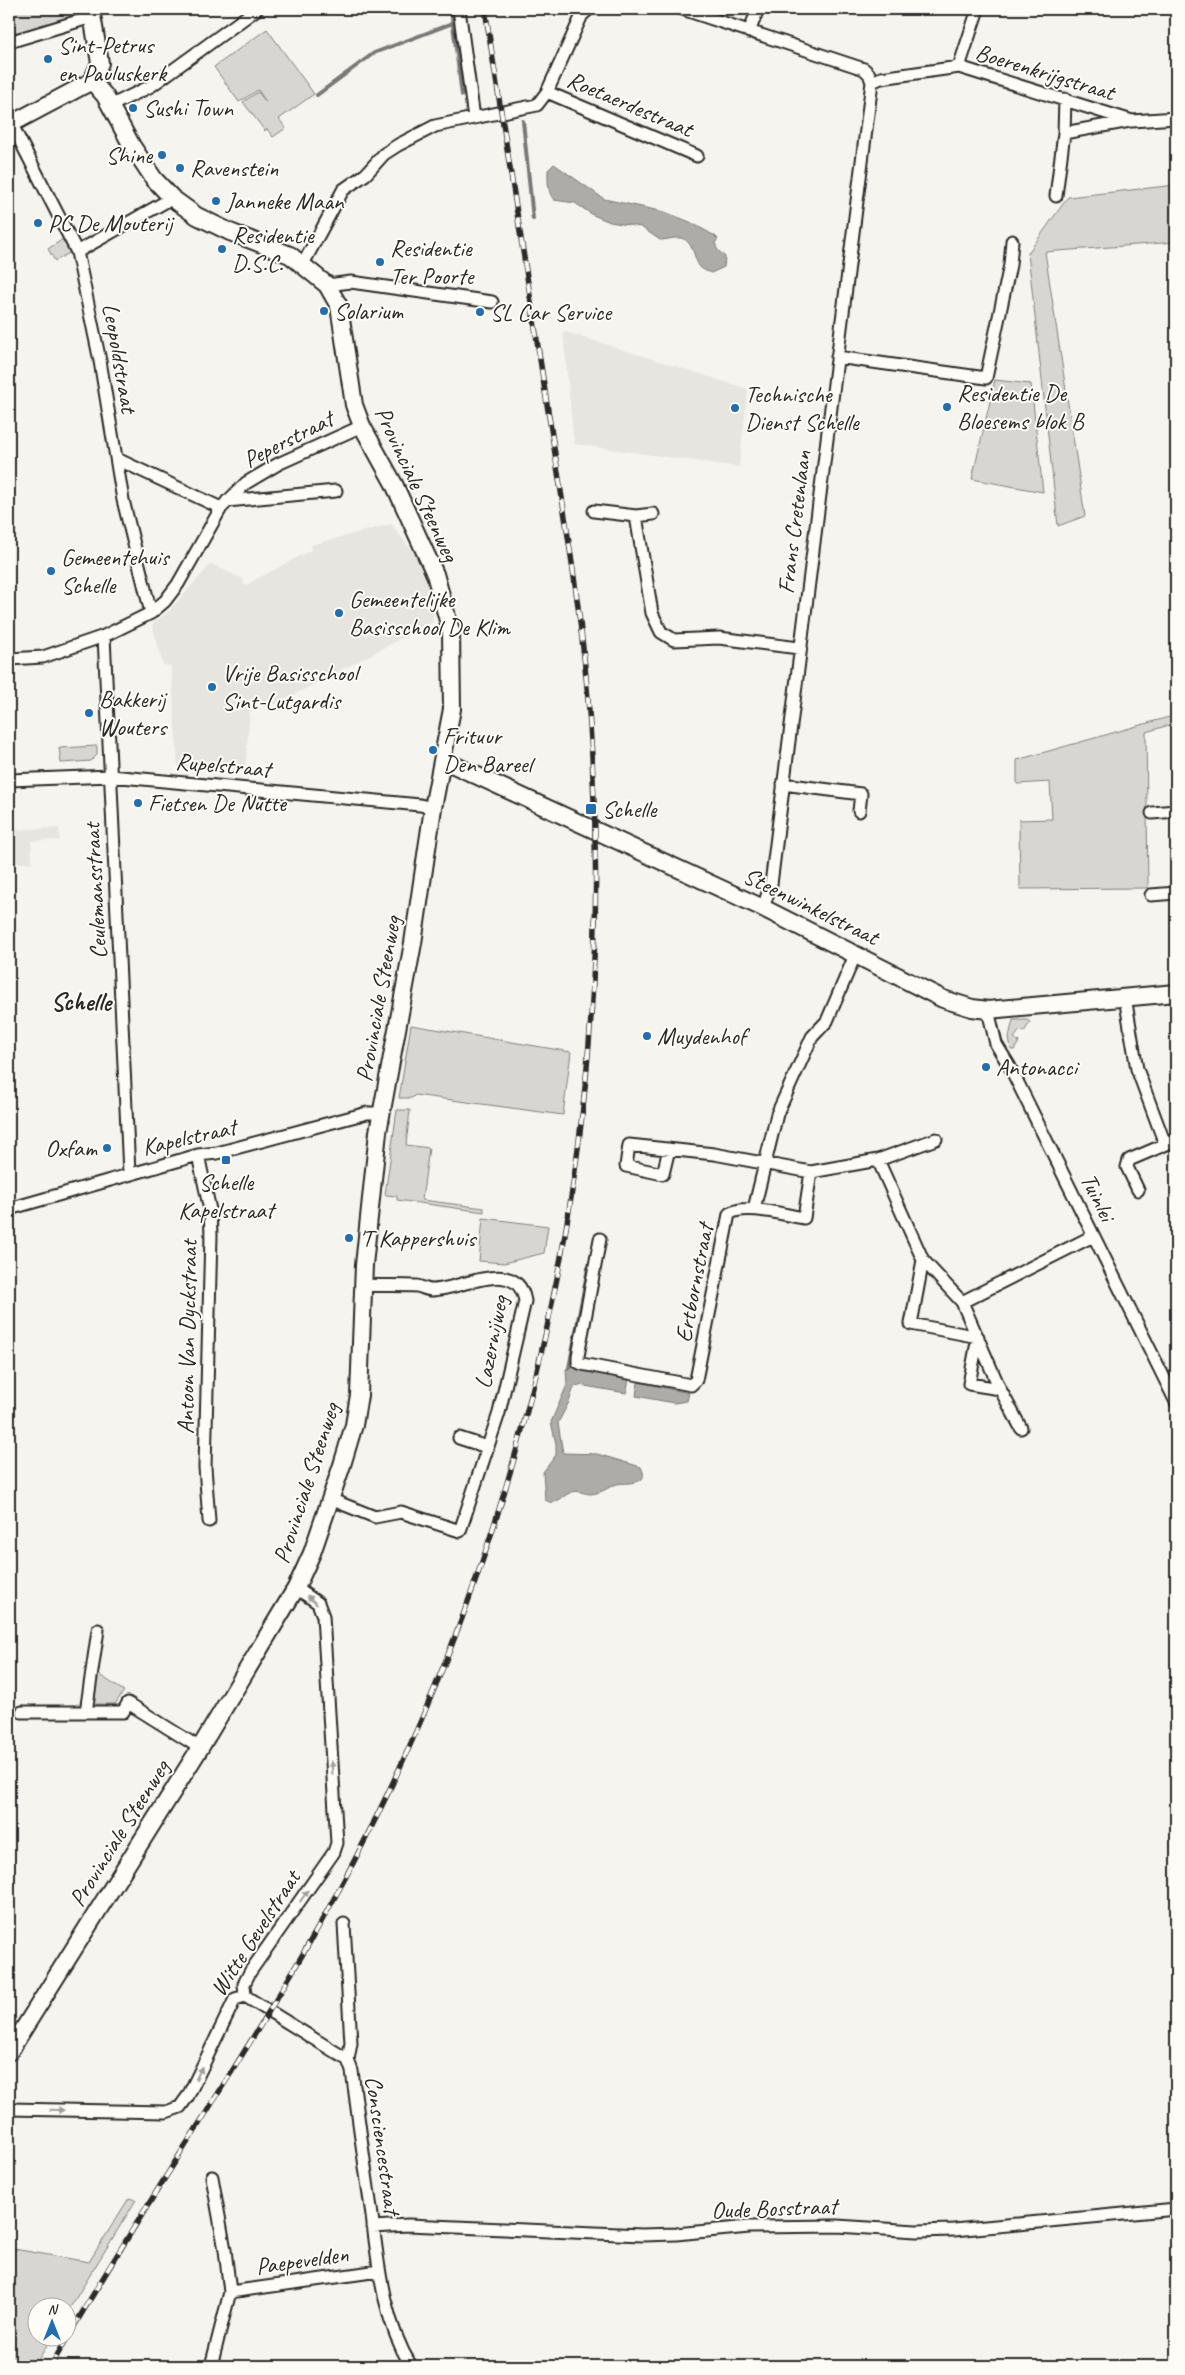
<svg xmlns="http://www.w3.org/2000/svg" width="1185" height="2375" viewBox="0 0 1185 2375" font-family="Caveat,sans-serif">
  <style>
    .built { fill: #e6e5e0 }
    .green { fill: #d7d6d2; stroke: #81807e }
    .water { fill: #adaca9; stroke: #797877 }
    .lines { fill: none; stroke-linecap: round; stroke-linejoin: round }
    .stream { stroke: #797877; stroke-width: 4 }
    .street-casing { stroke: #2b2b2b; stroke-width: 15 }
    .secondary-casing { stroke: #2b2b2b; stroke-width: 20 }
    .street { stroke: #fdfcf7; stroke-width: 11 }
    .secondary { stroke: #fdfcf7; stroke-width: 16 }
    .rail-casing { stroke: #2b2b2b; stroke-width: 5.5 }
    .rail { stroke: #fdfcf7; stroke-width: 4; stroke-dasharray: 11; stroke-linecap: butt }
    .oneway { fill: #9e9e9b }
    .poi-dot { fill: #1f6fb2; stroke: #fdfcf7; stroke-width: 2 }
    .labels { text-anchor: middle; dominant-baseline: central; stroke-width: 4; stroke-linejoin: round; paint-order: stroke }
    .poi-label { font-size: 24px; fill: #2b2b2b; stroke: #fdfcf7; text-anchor: start }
    .street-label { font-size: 24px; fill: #2b2b2b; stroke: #fdfcf7 }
    .quarter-label { font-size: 26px; font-weight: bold; fill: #2b2b2b; stroke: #fdfcf7 }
  </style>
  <rect width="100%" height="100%" fill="#f5f4ef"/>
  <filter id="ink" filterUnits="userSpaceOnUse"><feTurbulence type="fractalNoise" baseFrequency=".02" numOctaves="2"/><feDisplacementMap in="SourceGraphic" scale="10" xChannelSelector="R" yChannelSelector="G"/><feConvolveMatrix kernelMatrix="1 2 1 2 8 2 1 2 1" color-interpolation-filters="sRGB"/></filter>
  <g filter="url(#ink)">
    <path class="built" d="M 563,331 L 748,389 L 739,467 L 574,444 Z
      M 391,524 L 423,564 L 431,583 L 428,591 L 433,607 L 433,622 L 276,704 L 252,701 L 251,697 L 245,771 L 178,766 L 171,666 L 163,665 L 152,624 L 169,611 L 211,564 L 243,579 L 244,586 L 311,550 L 311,545 Z
      M 59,828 L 60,840 L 31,841 L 32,863 L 9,863 L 9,830 Z"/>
    <path class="green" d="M 9,9 L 78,9 L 79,14 L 9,36 Z
      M 267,29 L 314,94 L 279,119 L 286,128 L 273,137 L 267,129 L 265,131 L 243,102 L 258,92 L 266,102 L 258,90 L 239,102 L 214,67 Z
      M 1176,185 L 1176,242 L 1045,252 L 1085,516 L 1058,526 L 1028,253 L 1068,197 Z
      M 63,239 L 71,252 L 55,261 L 48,249 Z
      M 995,380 L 1031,384 L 1043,492 L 972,479 Z
      M 1176,715 L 1176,723 L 1146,732 L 1148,888 L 1020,889 L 1019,820 L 1052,819 L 1050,782 L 1017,784 L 1017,760 Z
      M 97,746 L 97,755 L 91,761 L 61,763 L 59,748 Z
      M 1013,1020 L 1027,1020 L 1030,1022 L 1024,1032 L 1020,1030 L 1014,1038 L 1019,1042 L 1014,1050 L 1011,1050 L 1009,1037 Z
      M 411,1025 L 571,1052 L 563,1115 L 415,1095 L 412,1098 L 399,1098 Z
      M 397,1110 L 410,1110 L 406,1145 L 429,1148 L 422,1200 L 484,1208 L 484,1212 L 397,1200 L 397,1196 L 385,1195 Z
      M 483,1218 L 548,1226 L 544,1253 L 504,1263 L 479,1261 Z
      M 98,1674 L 124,1691 L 115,1704 L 92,1704 Z
      M 129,2198 L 136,2200 L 68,2311 L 68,2308 L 38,2308 L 38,2338 L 51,2338 L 35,2366 L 9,2366 L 9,2279 L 14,2249 L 89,2262 Z"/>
    <path class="water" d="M 554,164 L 604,199 L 665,212 L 690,222 L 715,236 L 718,239 L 715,243 L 717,249 L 725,257 L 724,267 L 711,273 C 706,271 700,269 698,264 C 693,255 692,236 676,238 C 671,238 666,240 660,240 L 641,227 L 610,222 L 593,215 L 575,203 L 554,200 C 547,191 548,181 548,170 Z
      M 572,1367 L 629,1380 L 626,1393 L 579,1385 L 574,1387 L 569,1402 L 558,1423 L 563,1453 L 597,1454 L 641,1467 C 651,1486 627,1482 617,1484 C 608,1487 602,1493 591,1494 C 585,1494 578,1490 572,1492 C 565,1494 560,1501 552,1503 L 545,1500 L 543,1472 L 556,1455 L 556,1444 L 551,1422 L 567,1385 L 566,1369 Z
      M 638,1382 L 689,1393 L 687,1401 L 674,1403 L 636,1396 Z"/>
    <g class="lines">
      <path class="stream" d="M 451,9 L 462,95
        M 317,95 L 374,53 L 453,23
        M 523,121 L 533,219
        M 569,1368 L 588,1268"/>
      <defs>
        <path id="street" d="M 459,9 L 474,118
          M 682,9 L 864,69 L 869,74 L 872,82 L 771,884 L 763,908
          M 749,32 L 758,9
          M 9,42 L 92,17
          M 959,67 L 978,9
          M 872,82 L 881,78 L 959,67 L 1132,121 L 1176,118
          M 547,92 L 697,156
          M 110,106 L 151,86 L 257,9
          M 9,119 L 77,252 L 100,361 L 123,500 L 151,613
          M 1064,133 L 1130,121
          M 1056,196 L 1064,133 L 1065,99
          M 77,252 L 172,198
          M 303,264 L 343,190 L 366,174 L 384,154 L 398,145 L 435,126 L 537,105 L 547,92 L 582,15 L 589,9
          M 327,285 L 351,282 L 492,302
          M 837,357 L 986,378 L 1010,265 L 1012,241
          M 117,459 L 221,508
          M 227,501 L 336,491
          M 594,511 L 636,516 L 652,613 L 661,632 L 674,640 L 719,638 L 799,648
          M 636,516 L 653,514
          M 104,636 L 129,1173
          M 9,659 L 43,657 L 104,636 L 151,613 L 165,601 L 178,584 L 221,508 L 246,483 L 278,464 L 362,426
          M 9,780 L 111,776 L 420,805 L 433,808
          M 783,784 L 861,794 L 859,811
          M 1152,813 L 1176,811
          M 1151,895 L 1176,893
          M 1125,997 L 1137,1069 L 1165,1144
          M 988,1010 L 996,1044 L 1010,1067 L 1176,1402
          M 669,1149 L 663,1174 L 626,1166 L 629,1145 L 714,1154 L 811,1172 L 878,1160 L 936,1139
          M 198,1155 L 210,1210 L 211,1235 L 205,1467 L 209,1521
          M 878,1160 L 923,1260 L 962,1302 L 1000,1389 L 1021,1428
          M 1138,1190 L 1127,1167 L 1129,1160 L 1176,1140
          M 9,1209 L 198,1155 L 217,1153 L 367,1113 L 381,1113
          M 754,1209 L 777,1114 L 812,1037 L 827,1021 L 856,953
          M 600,1239 L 578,1356 L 578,1362 L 582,1364 L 691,1385 L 696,1380 L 729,1214 C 744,1203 785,1215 804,1218 L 811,1172
          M 923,1260 L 911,1324 L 978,1337 L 969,1384 L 1000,1389
          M 962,1302 L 1093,1236
          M 459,1438 L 487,1447
          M 330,1499 L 375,1517 L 401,1512 L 460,1531 L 499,1413 L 525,1301 C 517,1255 461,1290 432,1290 C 427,1290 422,1287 417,1286 C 399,1285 381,1286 363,1285
          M 22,1712 L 123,1712 L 128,1703 L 200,1748
          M 86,1712 L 98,1630
          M 344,1924 L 351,2043 L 348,2060 L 352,2071 C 358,2116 364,2162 371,2208 C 378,2262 382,2318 411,2366
          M 245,1996 L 244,1984 L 250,1972 L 334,1852 L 337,1843 L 323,1616 L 318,1603 L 296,1588
          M 245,1996 L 348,2060
          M 9,2109 L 166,2112 L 180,2107 L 188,2096 L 235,1999 L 245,1996
          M 212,2177 L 225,2250 L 230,2292 L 379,2271
          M 373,2227 L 408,2225 L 642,2235 L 676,2234 L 749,2227 L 837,2226 L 916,2231 L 954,2230 L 1176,2209
          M 211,2366 L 230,2292"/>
        <path id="secondary" d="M 91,9 L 100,63 L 92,81
          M 9,125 L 92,81
          M 443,760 L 763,908 L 943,999 L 972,1008 L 988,1010 L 1176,993
          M 9,2052 L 200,1748 L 296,1588 L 312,1553 L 342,1465 L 354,1425 L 359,1395 L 364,1265 L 378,1132 L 413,943 L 433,808 L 452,709 L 451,631 L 435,574 L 394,484 L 362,426 L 354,405 L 339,306 L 327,285 L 290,255 L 230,232 L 197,216 L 172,198 L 154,179 L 132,146 L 105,96 L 92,81"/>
      </defs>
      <use href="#street" class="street-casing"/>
      <use href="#secondary" class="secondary-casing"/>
      <use href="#street" class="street"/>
      <use href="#secondary" class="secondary"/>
      <defs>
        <path id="rail" d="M 51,2366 C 160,2174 292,1996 387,1795 C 545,1465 617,1092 590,726 C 583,618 564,511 547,404 C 526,272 506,141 485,9"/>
      </defs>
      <use href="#rail" class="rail-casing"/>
      <use href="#rail" class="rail"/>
    </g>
    <defs><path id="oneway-solid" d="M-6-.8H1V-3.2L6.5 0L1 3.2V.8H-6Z" transform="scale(1.25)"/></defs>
    <g class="oneway">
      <use href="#oneway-solid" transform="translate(312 1600) rotate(-137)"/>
      <use href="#oneway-solid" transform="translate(332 1768) rotate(-94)"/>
      <use href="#oneway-solid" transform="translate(304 1896) rotate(-55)"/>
      <use href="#oneway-solid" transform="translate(199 2073) rotate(-64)"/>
      <use href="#oneway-solid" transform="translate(57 2110) rotate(1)"/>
    </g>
  </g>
  <g class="poi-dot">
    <circle cx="48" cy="59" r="5"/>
    <circle cx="133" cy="108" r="5"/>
    <circle cx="162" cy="155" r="5"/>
    <circle cx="180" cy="168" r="5"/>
    <circle cx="216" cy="201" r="5"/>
    <circle cx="38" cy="223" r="5"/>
    <circle cx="222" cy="249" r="5"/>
    <circle cx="380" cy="262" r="5"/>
    <circle cx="324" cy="311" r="5"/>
    <circle cx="480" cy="312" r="5"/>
    <circle cx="947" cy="407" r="5"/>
    <circle cx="735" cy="408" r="5"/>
    <circle cx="51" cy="571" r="5"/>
    <circle cx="339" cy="613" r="5"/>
    <circle cx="212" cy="687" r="5"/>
    <circle cx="89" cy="713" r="5"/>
    <circle cx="433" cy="750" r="5"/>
    <circle cx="138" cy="803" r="5"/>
    <rect x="585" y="803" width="12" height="12" rx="2.5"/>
    <circle cx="647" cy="1036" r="5"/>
    <circle cx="986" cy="1067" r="5"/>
    <circle cx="107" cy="1148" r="5"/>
    <rect x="221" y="1155" width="10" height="10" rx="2.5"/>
    <circle cx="349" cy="1238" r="5"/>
  </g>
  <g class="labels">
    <g class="poi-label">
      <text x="58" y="45">Sint-Petrus<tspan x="58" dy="28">en Pauluskerk</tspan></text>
      <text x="143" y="108">Sushi Town</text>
      <text x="152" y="155" text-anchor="end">Shine</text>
      <text x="190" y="168">Ravenstein</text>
      <text x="226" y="201">Janneke Maan</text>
      <text x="48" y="223">PC De Mouterij</text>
      <text x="232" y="235">Residentie<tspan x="232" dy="28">D.S.C.</tspan></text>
      <text x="390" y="248">Residentie<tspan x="390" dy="28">Ter Poorte</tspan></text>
      <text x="334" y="311">Solarium</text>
      <text x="490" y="312">SL Car Service</text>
      <text x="957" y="393">Residentie De<tspan x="957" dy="28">Bloesems blok B</tspan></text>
      <text x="745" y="394">Technische<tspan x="745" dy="28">Dienst Schelle</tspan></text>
      <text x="61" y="557">Gemeentehuis<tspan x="61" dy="28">Schelle</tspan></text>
      <text x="349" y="599">Gemeentelijke<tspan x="349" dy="28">Basisschool De Klim</tspan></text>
      <text x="222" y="673">Vrije Basisschool<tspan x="222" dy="28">Sint-Lutgardis</tspan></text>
      <text x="99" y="699">Bakkerij<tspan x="99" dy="28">Wouters</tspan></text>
      <text x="443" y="736">Frituur<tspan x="443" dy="28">Den Bareel</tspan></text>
      <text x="148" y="803">Fietsen De Nutte</text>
      <text x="602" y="809">Schelle</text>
      <text x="657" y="1036">Muydenhof</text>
      <text x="996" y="1067">Antonacci</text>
      <text x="97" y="1148" text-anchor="end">Oxfam</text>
      <text x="226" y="1182" text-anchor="middle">Schelle<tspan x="226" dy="28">Kapelstraat</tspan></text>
      <text x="359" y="1238">'T Kappershuis</text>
    </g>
    <g class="street-label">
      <text transform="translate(1045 72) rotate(17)">Boerenkrijgstraat</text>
      <text transform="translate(630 104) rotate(23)">Roetaerdestraat</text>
      <text transform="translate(120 358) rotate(80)">Leopoldstraat</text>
      <text transform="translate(288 439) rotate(-27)">Peperstraat</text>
      <text transform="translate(417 484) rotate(65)">Provinciale Steenweg</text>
      <text transform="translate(794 522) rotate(-83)">Frans Cretenlaan</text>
      <text transform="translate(223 765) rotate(5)">Rupelstraat</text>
      <text transform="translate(95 891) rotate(-93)">Ceulemansstraat</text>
      <text transform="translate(811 906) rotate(26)">Steenwinkelstraat</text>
      <text transform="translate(378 999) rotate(-80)">Provinciale Steenweg</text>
      <text transform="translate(189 1137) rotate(-13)">Kapelstraat</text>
      <text transform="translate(1098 1197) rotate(64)">Tuinlei</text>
      <text transform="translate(694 1283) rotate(-79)">Ertbornstraat</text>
      <text transform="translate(187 1337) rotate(-89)">Antoon Van Dyckstraat</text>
      <text transform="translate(491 1342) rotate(-79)">Lazernijweg</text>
      <text transform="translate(306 1483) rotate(-72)">Provinciale Steenweg</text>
      <text transform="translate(119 1833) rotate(-58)">Provinciale Steenweg</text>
      <text transform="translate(255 1933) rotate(-57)">Witte Gevelstraat</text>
      <text transform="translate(383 2145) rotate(82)">Consciencestraat</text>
      <text transform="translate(774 2208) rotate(-2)">Oude Bosstraat</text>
      <text transform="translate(302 2260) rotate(-8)">Paepevelden</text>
    </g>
    <g class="quarter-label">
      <text x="81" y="1001">Schelle</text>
    </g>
  </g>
  <rect width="1185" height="2375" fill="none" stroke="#fdfcf7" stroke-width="30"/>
  <rect x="15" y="15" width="1155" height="2345" fill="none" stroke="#2b2b2b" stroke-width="2" filter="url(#ink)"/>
  <g transform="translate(52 2322)"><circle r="24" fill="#fdfcf7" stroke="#a9a8a5"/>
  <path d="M0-4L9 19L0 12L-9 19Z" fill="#1f6fb2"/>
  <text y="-8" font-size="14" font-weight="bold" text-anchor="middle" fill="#2b2b2b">N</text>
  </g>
</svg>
